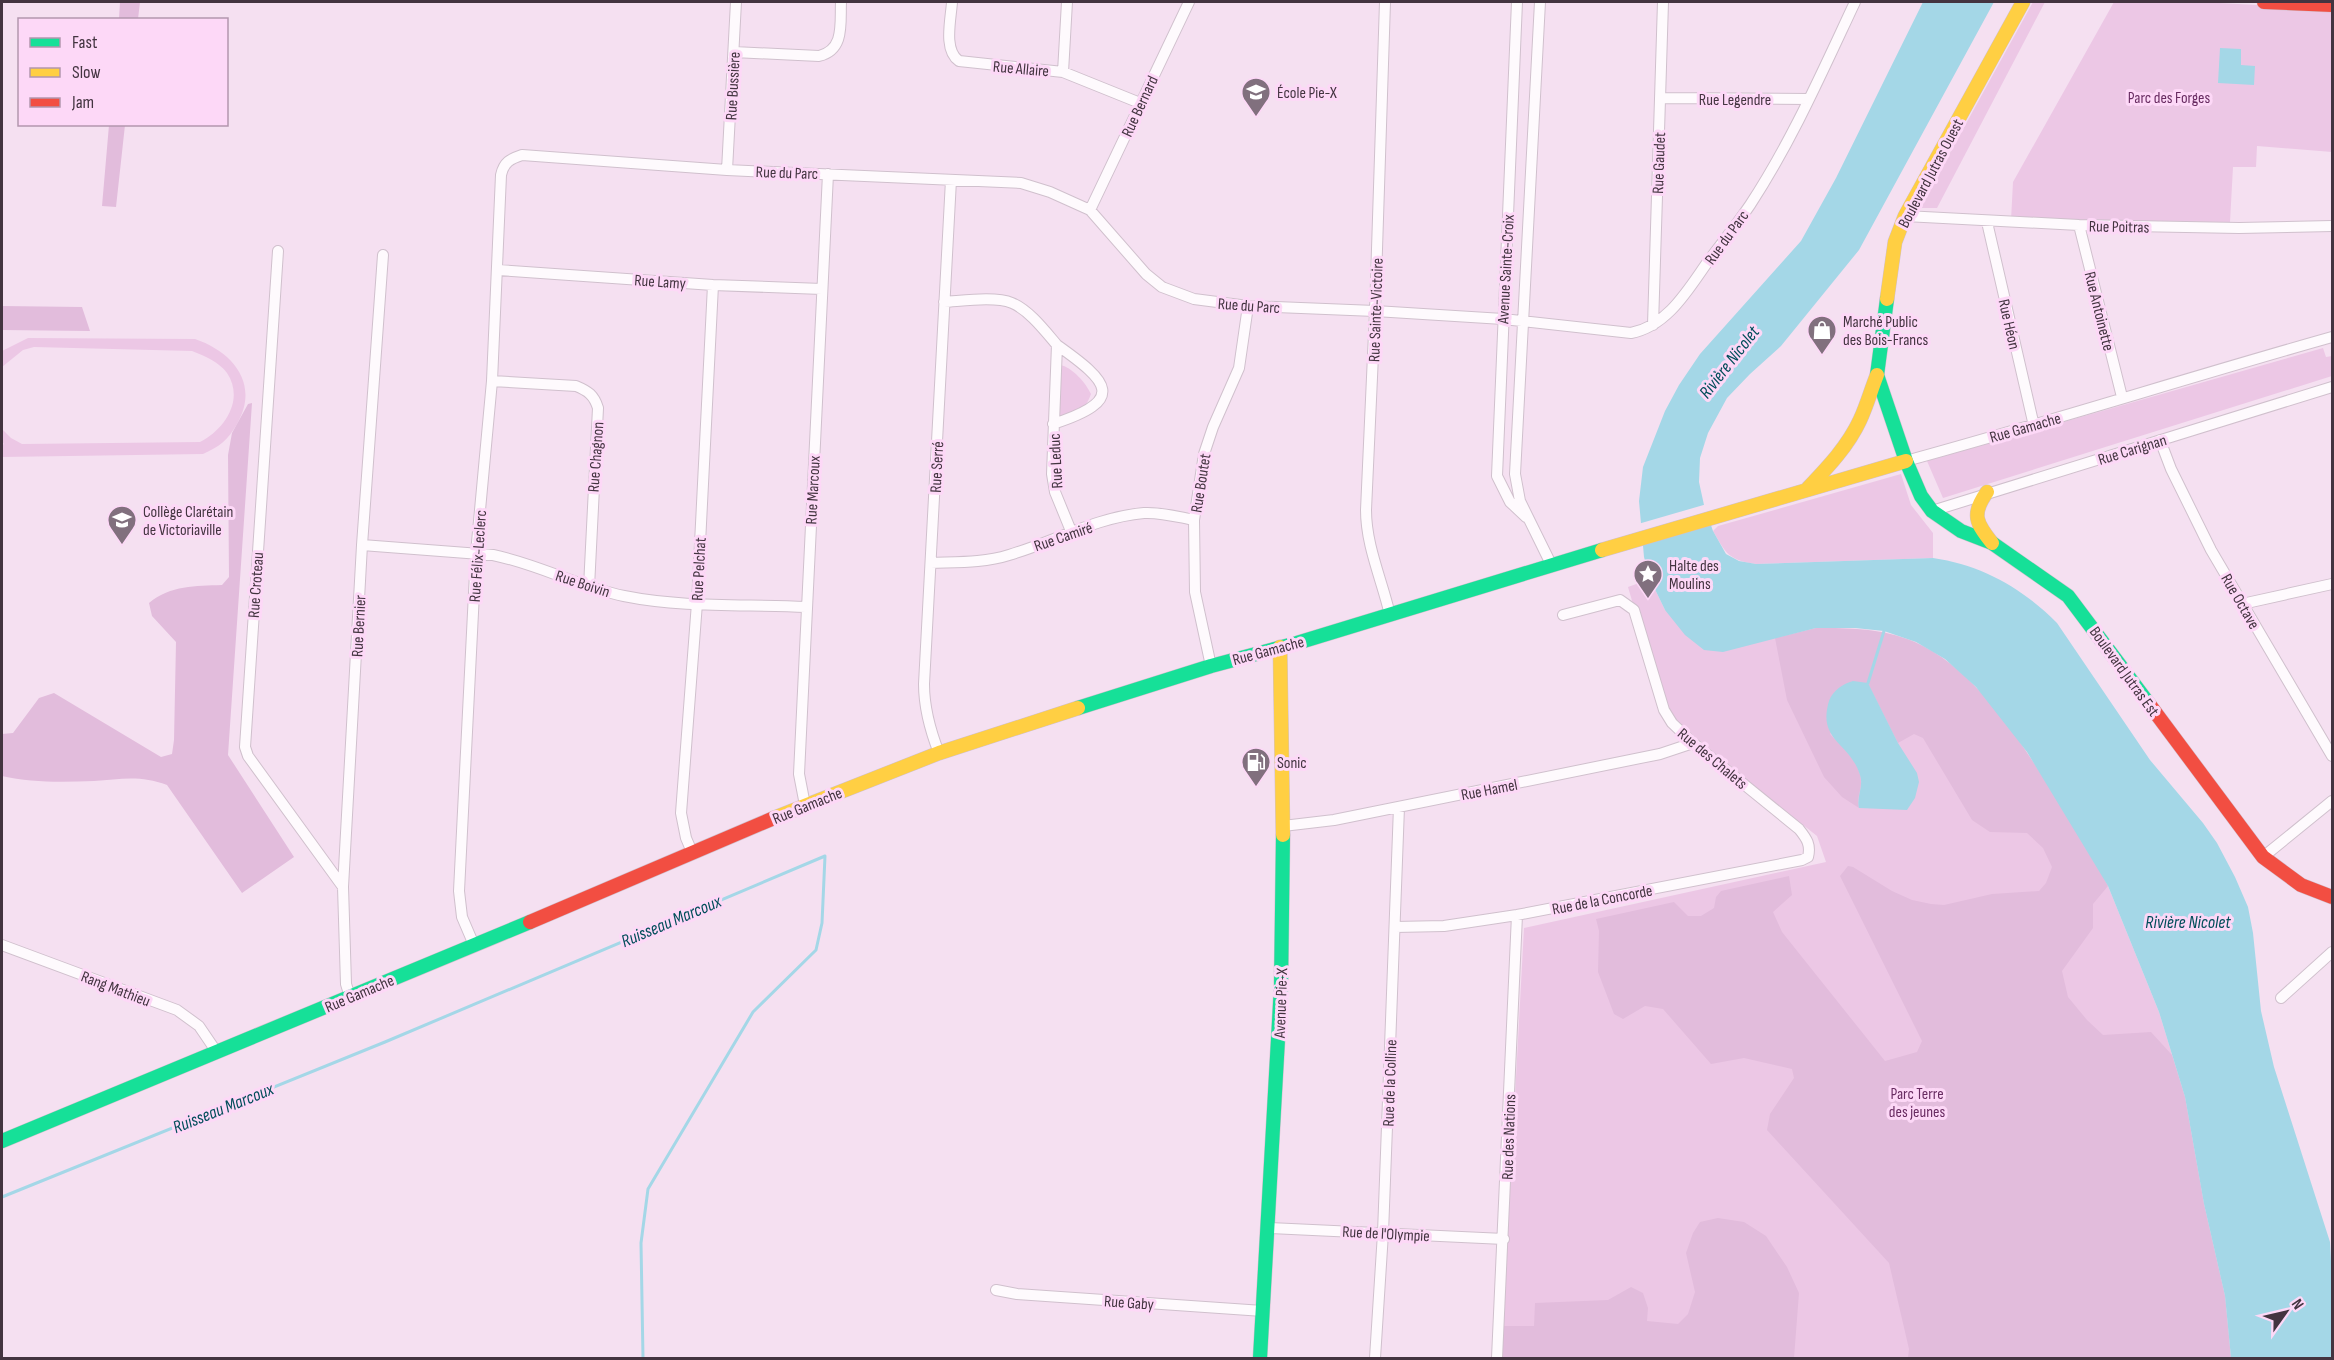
<svg xmlns="http://www.w3.org/2000/svg" width="2334" height="1360" viewBox="0 0 2334 1360" font-family="'Sofia Sans Condensed',sans-serif">
  <style>
    .green { fill: #ecc7e5 }
    .forest { fill: #e2bcdc }
    .water { fill: #a4d7e7 }
    .pier { fill: #f5e0f1 }
    .lines { fill: none; stroke-linecap: round; stroke-linejoin: round }
    .stream { stroke: #a4d7e7; stroke-width: 3 }
    .street-casing { stroke: #d0c0cd; stroke-width: 12 }
    .fast-casing { stroke: #d0c0cd; stroke-width: 15 }
    .slow-casing { stroke: #d0c0cd; stroke-width: 15 }
    .jam-casing { stroke: #d0c0cd; stroke-width: 15 }
    .street { stroke: #fefafd; stroke-width: 10 }
    .fast { stroke: #16e098; stroke-width: 14 }
    .slow { stroke: #ffcf43; stroke-width: 14 }
    .jam { stroke: #f24e42; stroke-width: 14 }
    .labels { text-anchor: middle; stroke-width: 6; stroke-linejoin: round; paint-order: stroke }
    .street-label { font-size: 16px; fill: #433440; stroke: #fdd8f7 }
    .poi-label { font-size: 16px; fill: #433440; stroke: #fdd8f7; text-anchor: start }
    .park-label { font-size: 16px; fill: #682b61; stroke: #fdd8f7 }
    .water-label { font-size: 18px; font-style: italic; fill: #004d59; stroke: #fdd8f7 }
  </style>
  <rect width="100%" height="100%" fill="#f5e0f1"/>
  <!-- green -->
  <path class="green" d="M2033 2H2045L1937 208H1922L1925 198Z
    M2114 2H2201L2332 9V152L2257 146 2256 167H2233L2230 222 2011 220 2013 182Z
    M28 338 195 339C233 352 260 384 237 424 228 440 219 447 203 454L2 457V445L4 444 2 442V429L11 438 22 444 200 442C224 430 245 400 227 373 219 362 205 356 192 351L34 347 23 350 2 367V351Z
    M2323 348 2326 357 2332 356V376L1943 498 1927 461Z
    M1060 365C1072 367 1086 383 1091 394 1084 414 1074 414 1054 419Z
    M1901 474 1911 505 1933 533V558L1756 564C1729 560 1726 554 1713 531L1718 526Z
    M1650 579 1665 610 1775 638 1816 628 2094 860 2108 886 2159 1012 2185 1097 2204 1204 2225 1296 2231 1358H1501L1524 928 1826 862 1817 836 1696 740 1668 724 1628 587Z"/>
  <!-- forest -->
  <path class="forest" d="M120 2H140L138 19H119Z
    M109 125H125L116 207 102 206Z
    M2 306 82 307 90 331 2 330Z
    M252 403 228 755 294 857 242 893 167 785C141 775 121 779 94 781 64 782 31 783 2 776V734L13 733 39 698 54 693 161 757 172 754 174 740 176 642 152 616 149 603C171 585 195 586 222 585L229 577 228 455 232 433 248 404Z
    M1816 628C1851 628 1882 628 1915 642 1978 670 2024 746 2059 803 2076 830 2093 857 2108 886L2093 904V928L2062 971 2068 997 2087 1020 2103 1035 2151 1032 2172 1055 2185 1097 2204 1204 2225 1296 2231 1358H1908L1909 1349 1889 1263 1767 1130 1770 1114 1794 1078 1792 1069 1744 1058 1711 1064 1663 1009 1645 1006 1623 1019 1614 1014 1598 972 1599 931 1596 919 1674 902 1688 916H1701L1714 908 1716 897 1721 891 1789 876 1792 895 1773 912 1782 932 1885 1061 1917 1052 1922 1041 1840 876 1848 866 1853 867 1892 891 1912 900 1931 904 1944 905 1992 894 2039 891 2046 883 2052 867 2043 848 2027 833 1990 832 1972 820 1923 738 1914 734 1898 743 1868 684 1830 734C1843 748 1861 762 1861 783 1861 792 1856 799 1859 808L1842 797 1824 777 1787 700 1775 638Z
    M1718 1218 1744 1222 1766 1236 1787 1267 1799 1293 1794 1358H1501L1502 1326H1534L1535 1303 1608 1300 1631 1287 1643 1293 1648 1308 1647 1321 1678 1324 1688 1314 1695 1292 1686 1253 1693 1233 1700 1222Z"/>
  <!-- water -->
  <path class="water" d="M1923 2H1994L1859 250 1781 346 1750 374 1727 398 1708 433 1700 458 1699 482 1704 505 1713 531 1726 554 1739 561 1756 564 1933 558C1982 565 2022 588 2057 623L2150 760 2203 823 2217 843 2235 877 2248 907 2253 933 2261 1011 2274 1067 2330 1242 2332 1280V1358H2231L2225 1296 2204 1204 2185 1097 2159 1012 2108 886 2027 752 1976 687 1945 659 1916 642 1884 631 1855 628H1816L1723 652 1704 650 1685 635 1665 610 1650 579 1644 557 1639 501 1643 467 1665 411 1679 385 1700 354 1801 241 1836 178Z
    M2220 48 2241 49V65L2255 66 2254 85 2218 83Z
    M1853 681 1868 683 1898 743 1917 773 1919 782 1915 798 1907 810 1859 808C1856 797 1864 787 1860 775 1850 742 1817 741 1829 701 1833 690 1843 684 1853 681Z"/>
  <!-- pier -->
  <path class="pier" d="M1707 504 1713 522 1640 543 1638 524Z"/>
  <g class="lines">
    <!-- stream -->
    <path class="stream" d="M1868 683 1884 631
      M2 1197 385 1042 825 856 822 923 816 950 753 1012 648 1189 641 1243 643 1358"/>
    <!-- street casing -->
    <g class="street-casing">
      <path id="street" d="M952 2C951 19 943 50 959 61L1063 72 1140 103
        M1385 2 1375 311 1366 510C1366 546 1382 580 1390 615
        M1517 2 1497 476 1510 502 1526 517
        M1540 2 1515 474 1520 501 1551 564
        M734 52 819 56C845 50 840 23 841 2
        M1063 72 1067 2
        M1660 98 1809 99
        M727 170 736 2
        M1090 210 1189 2
        M1905 216 2079 225 2239 228 2332 226
        M1987 222 2034 426
        M2079 225 2122 397
        M278 251 245 747 248 756 343 887
        M498 270 713 285 822 289
        M944 302C962 301 995 296 1012 303 1029 310 1045 331 1057 345L1052 474 1055 492 1071 531
        M1653 325 1663 2
        M492 381 576 386C588 391 594 395 598 408L589 587
        M1053 424C1127 400 1109 382 1057 345
        M2160 440 2171 469 2211 550 2332 756
        M1906 461C2049 422 2190 377 2332 337
        M1932 511 2332 387
        M362 545 493 555C538 564 579 587 624 596 683 608 746 604 806 607
        M931 563C957 562 984 563 1009 555 1053 542 1097 517 1144 513 1161 512 1178 517 1194 520
        M2242 604 2332 584
        M1211 666 1195 592 1194 520 1204 454 1213 427 1239 368 1248 306
        M939 753C930 730 924 709 924 684L951 180
        M805 805 799 774 828 174
        M1283 826 1334 820 1660 754 1693 743
        M692 852 686 838 681 813 697 603 713 285
        M2263 857 2332 801
        M1395 927 1444 926 1517 915 1802 860 1808 857C1811 845 1807 839 1799 829L1693 743 1672 723 1664 710 1634 610 1620 600 1563 615
        M2 945 177 1010 199 1026 216 1051
        M474 945 462 917 459 891 476 553 492 381 501 175C504 162 510 159 522 155L727 170 1021 183 1050 192 1090 210 1146 274 1162 287 1194 299 1248 306 1375 311 1503 319 1631 333C1668 326 1689 288 1709 260 1723 242 1737 224 1750 205 1792 141 1823 70 1855 2
        M350 997 346 984 343 887 362 545 383 255
        M2281 998 2332 952
        M1268 1228 1504 1239
        M996 1290 1017 1294 1263 1311
        M1375 1358 1383 1233 1399 807
        M1497 1358 1517 915"/>
    </g>
    <!-- fast casing -->
    <g class="fast-casing">
      <path id="fast" d="M1887 299 1877 375 1906 461 1921 496 1932 511 1961 531 1992 543 2068 596 2149 704
        M1078 708 1211 666 1297 643 1602 550
        M2 1141 530 922
        M1260 1358 1281 986 1283 835"/>
    </g>
    <!-- slow casing -->
    <g class="slow-casing">
      <path id="slow" d="M1887 299 1895 242 1905 216 2023 2
        M1808 488C1828 467 1848 446 1860 420 1867 405 1871 390 1877 375
        M1987 492C1971 514 1976 523 1992 543
        M1602 550 1906 461
        M1280 647 1283 835
        M774 818 939 753 1078 708"/>
    </g>
    <!-- jam casing -->
    <g class="jam-casing">
      <path id="jam" d="M2264 2 2332 5
        M2149 704 2263 857 2301 885 2332 897
        M530 922 774 818"/>
    </g>
    <!-- street -->
    <use href="#street" class="street"/>
    <!-- fast -->
    <use href="#fast" class="fast"/>
    <!-- slow -->
    <use href="#slow" class="slow"/>
    <!-- jam -->
    <use href="#jam" class="jam"/>
  </g>
  <!-- icons -->
  <defs>
    <g id="school-pin" transform="scale(1.5)"><path d="M0 17L-7.5 6A9.5 9.5 0 1 1 7.5 6Z" fill="#81707e" stroke="#fdd8f7"/><path d="M0-5L7-2L0 1L-7-2ZM-4 1L0 2.5L4 1V4Q0 6-4 4Z" fill="#fff"/></g>
    <g id="shop-pin" transform="scale(1.5)"><path d="M0 17L-7.5 6A9.5 9.5 0 1 1 7.5 6Z" fill="#81707e" stroke="#fdd8f7"/><path d="M-5-2.5h2.3a2.7 3.5 0 0 1 5.4 0H5L5.5 6h-11ZM-1.5-2.5h3a1.5 2.3 0 0 0-3 0Z" fill="#fff"/></g>
    <g id="sight-pin" transform="scale(1.5)"><path d="M0 17L-7.5 6A9.5 9.5 0 1 1 7.5 6Z" fill="#81707e" stroke="#fdd8f7"/><path d="M0-6L1.8-2.2L6-1.7L2.9 1.2L3.7 5.4L0 3.3L-3.7 5.4L-2.9 1.2L-6-1.7L-1.8-2.2Z" fill="#fff"/></g>
    <g id="fuel-pin" transform="scale(1.5)"><path d="M0 17L-7.5 6A9.5 9.5 0 1 1 7.5 6Z" fill="#81707e" stroke="#fdd8f7"/><path d="M-5.5-6h7V0h2V4h1.3V-2.5L3-4.5l.8-.8L6-3V5H2.5V1h-1V6h-7ZM-4.2-4.7v3.2H.2V-4.7Z" fill="#fff"/></g>
  </defs>
  <g fill-rule="evenodd">
    <use href="#school-pin" x="1256" y="92"/>
    <use href="#shop-pin" x="1822" y="330"/>
    <use href="#school-pin" x="122" y="520"/>
    <use href="#sight-pin" x="1648" y="574"/>
    <use href="#fuel-pin" x="1256" y="762"/>
  </g>
  <g class="labels">
    <!-- street labels -->
    <g class="street-label">
      <text transform="translate(1021 68) rotate(5)" y="6">Rue Allaire</text>
      <text transform="translate(732 86) rotate(-87)" y="6">Rue Bussière</text>
      <text x="1735" y="105">Rue Legendre</text>
      <text transform="translate(1139 106) rotate(-65)" y="6">Rue Bernard</text>
      <text transform="translate(1658 163) rotate(-88)" y="6">Rue Gaudet</text>
      <text transform="translate(787 172) rotate(2)" y="6">Rue du Parc</text>
      <text transform="translate(1930 173) rotate(-62)" y="6">Boulevard Jutras Ouest</text>
      <text transform="translate(2119 226) rotate(1)" y="6">Rue Poitras</text>
      <text transform="translate(1726 237) rotate(-54)" y="6">Rue du Parc</text>
      <text transform="translate(1505 269) rotate(-87)" y="6">Avenue Sainte-Croix</text>
      <text transform="translate(660 281) rotate(4)" y="6">Rue Lamy</text>
      <text transform="translate(1249 305) rotate(4)" y="6">Rue du Parc</text>
      <text transform="translate(1375 310) rotate(-88)" y="6">Rue Sainte-Victoire</text>
      <text transform="translate(2100 311) rotate(76)" y="6">Rue Antoinette</text>
      <text transform="translate(2010 324) rotate(77)" y="6">Rue Héon</text>
      <text transform="translate(2025 427) rotate(-16)" y="6">Rue Gamache</text>
      <text transform="translate(2132 449) rotate(-17)" y="6">Rue Carignan</text>
      <text transform="translate(595 457) rotate(-86)" y="6">Rue Chagnon</text>
      <text transform="translate(1055 461) rotate(-93)" y="6">Rue Leduc</text>
      <text transform="translate(936 467) rotate(-87)" y="6">Rue Serré</text>
      <text transform="translate(1200 483) rotate(-81)" y="6">Rue Boutet</text>
      <text transform="translate(812 490) rotate(-87)" y="6">Rue Marcoux</text>
      <text transform="translate(1063 536) rotate(-19)" y="6">Rue Camiré</text>
      <text transform="translate(477 556) rotate(-86)" y="6">Rue Félix-Leclerc</text>
      <text transform="translate(698 569) rotate(-87)" y="6">Rue Pelchat</text>
      <text transform="translate(583 583) rotate(18)" y="6">Rue Boivin</text>
      <text transform="translate(255 585) rotate(-86)" y="6">Rue Croteau</text>
      <text transform="translate(2241 601) rotate(60)" y="6">Rue Octave</text>
      <text transform="translate(358 626) rotate(-87)" y="6">Rue Bernier</text>
      <text transform="translate(1268 650) rotate(-15)" y="6">Rue Gamache</text>
      <text transform="translate(2125 671) rotate(54)" y="6">Boulevard Jutras Est</text>
      <text transform="translate(1713 758) rotate(40)" y="6">Rue des Chalets</text>
      <text transform="translate(1489 789) rotate(-11)" y="6">Rue Hamel</text>
      <text transform="translate(807 805) rotate(-22)" y="6">Rue Gamache</text>
      <text transform="translate(1602 899) rotate(-11)" y="6">Rue de la Concorde</text>
      <text transform="translate(116 988) rotate(21)" y="6">Rang Mathieu</text>
      <text transform="translate(359 993) rotate(-23)" y="6">Rue Gamache</text>
      <text transform="translate(1280 1003) rotate(-88)" y="6">Avenue Pie-X</text>
      <text transform="translate(1389 1083) rotate(-88)" y="6">Rue de la Colline</text>
      <text transform="translate(1508 1137) rotate(-88)" y="6">Rue des Nations</text>
      <text transform="translate(1386 1233) rotate(3)" y="6">Rue de l'Olympie</text>
      <text transform="translate(1129 1302) rotate(4)" y="6">Rue Gaby</text>
    </g>
    <!-- poi labels -->
    <g class="poi-label">
      <text x="1277" y="98">École Pie-X</text>
      <text x="1843" y="327">Marché Public<tspan x="1843" dy="18">des Bois-Francs</tspan></text>
      <text x="143" y="517">Collège Clarétain<tspan x="143" dy="18">de Victoriaville</tspan></text>
      <text x="1669" y="571">Halte des<tspan x="1669" dy="18">Moulins</tspan></text>
      <text x="1277" y="768">Sonic</text>
    </g>
    <!-- park labels -->
    <g class="park-label">
      <text x="2169" y="103">Parc des Forges</text>
      <text x="1917" y="1099">Parc Terre<tspan x="1917" dy="18">des jeunes</tspan></text>
    </g>
    <!-- water labels -->
    <g class="water-label">
      <text transform="translate(1729 362) rotate(-52)" y="6">Rivière Nicolet</text>
      <text transform="translate(671 921) rotate(-23)" y="6">Ruisseau Marcoux</text>
      <text x="2188" y="928">Rivière Nicolet</text>
      <text transform="translate(223 1108) rotate(-22)" y="6">Ruisseau Marcoux</text>
    </g>
  </g>
  <!-- border -->
  <rect width="2334" height="1360" fill="none" stroke="#433440" stroke-width="6"/>
  <!-- legend -->
  <rect x="18" y="18" width="210" height="108" fill="#fdd8f7" stroke="#b396ae" stroke-width="1.5"/>
  <rect x="30" y="38" width="30" height="9" fill="#16e098" stroke="#b396ae" stroke-width="1.5"/>
  <text x="72" y="48" font-size="18" fill="#433440">Fast</text>
  <rect x="30" y="68" width="30" height="9" fill="#ffcf43" stroke="#b396ae" stroke-width="1.5"/>
  <text x="72" y="78" font-size="18" fill="#433440">Slow</text>
  <rect x="30" y="98" width="30" height="9" fill="#f24e42" stroke="#b396ae" stroke-width="1.5"/>
  <text x="72" y="108" font-size="18" fill="#433440">Jam</text>
  <!-- north arrow -->
  <g transform="translate(2286 1312) rotate(56)" stroke="#fdd8f7" stroke-width="4.5" paint-order="stroke">
  <path d="M0-4.5L10 22L0 15L-10 22Z" fill="#433440"/>
  <text y="-9" font-size="16" font-weight="bold" text-anchor="middle" fill="#433440">N</text>
  </g>
</svg>
